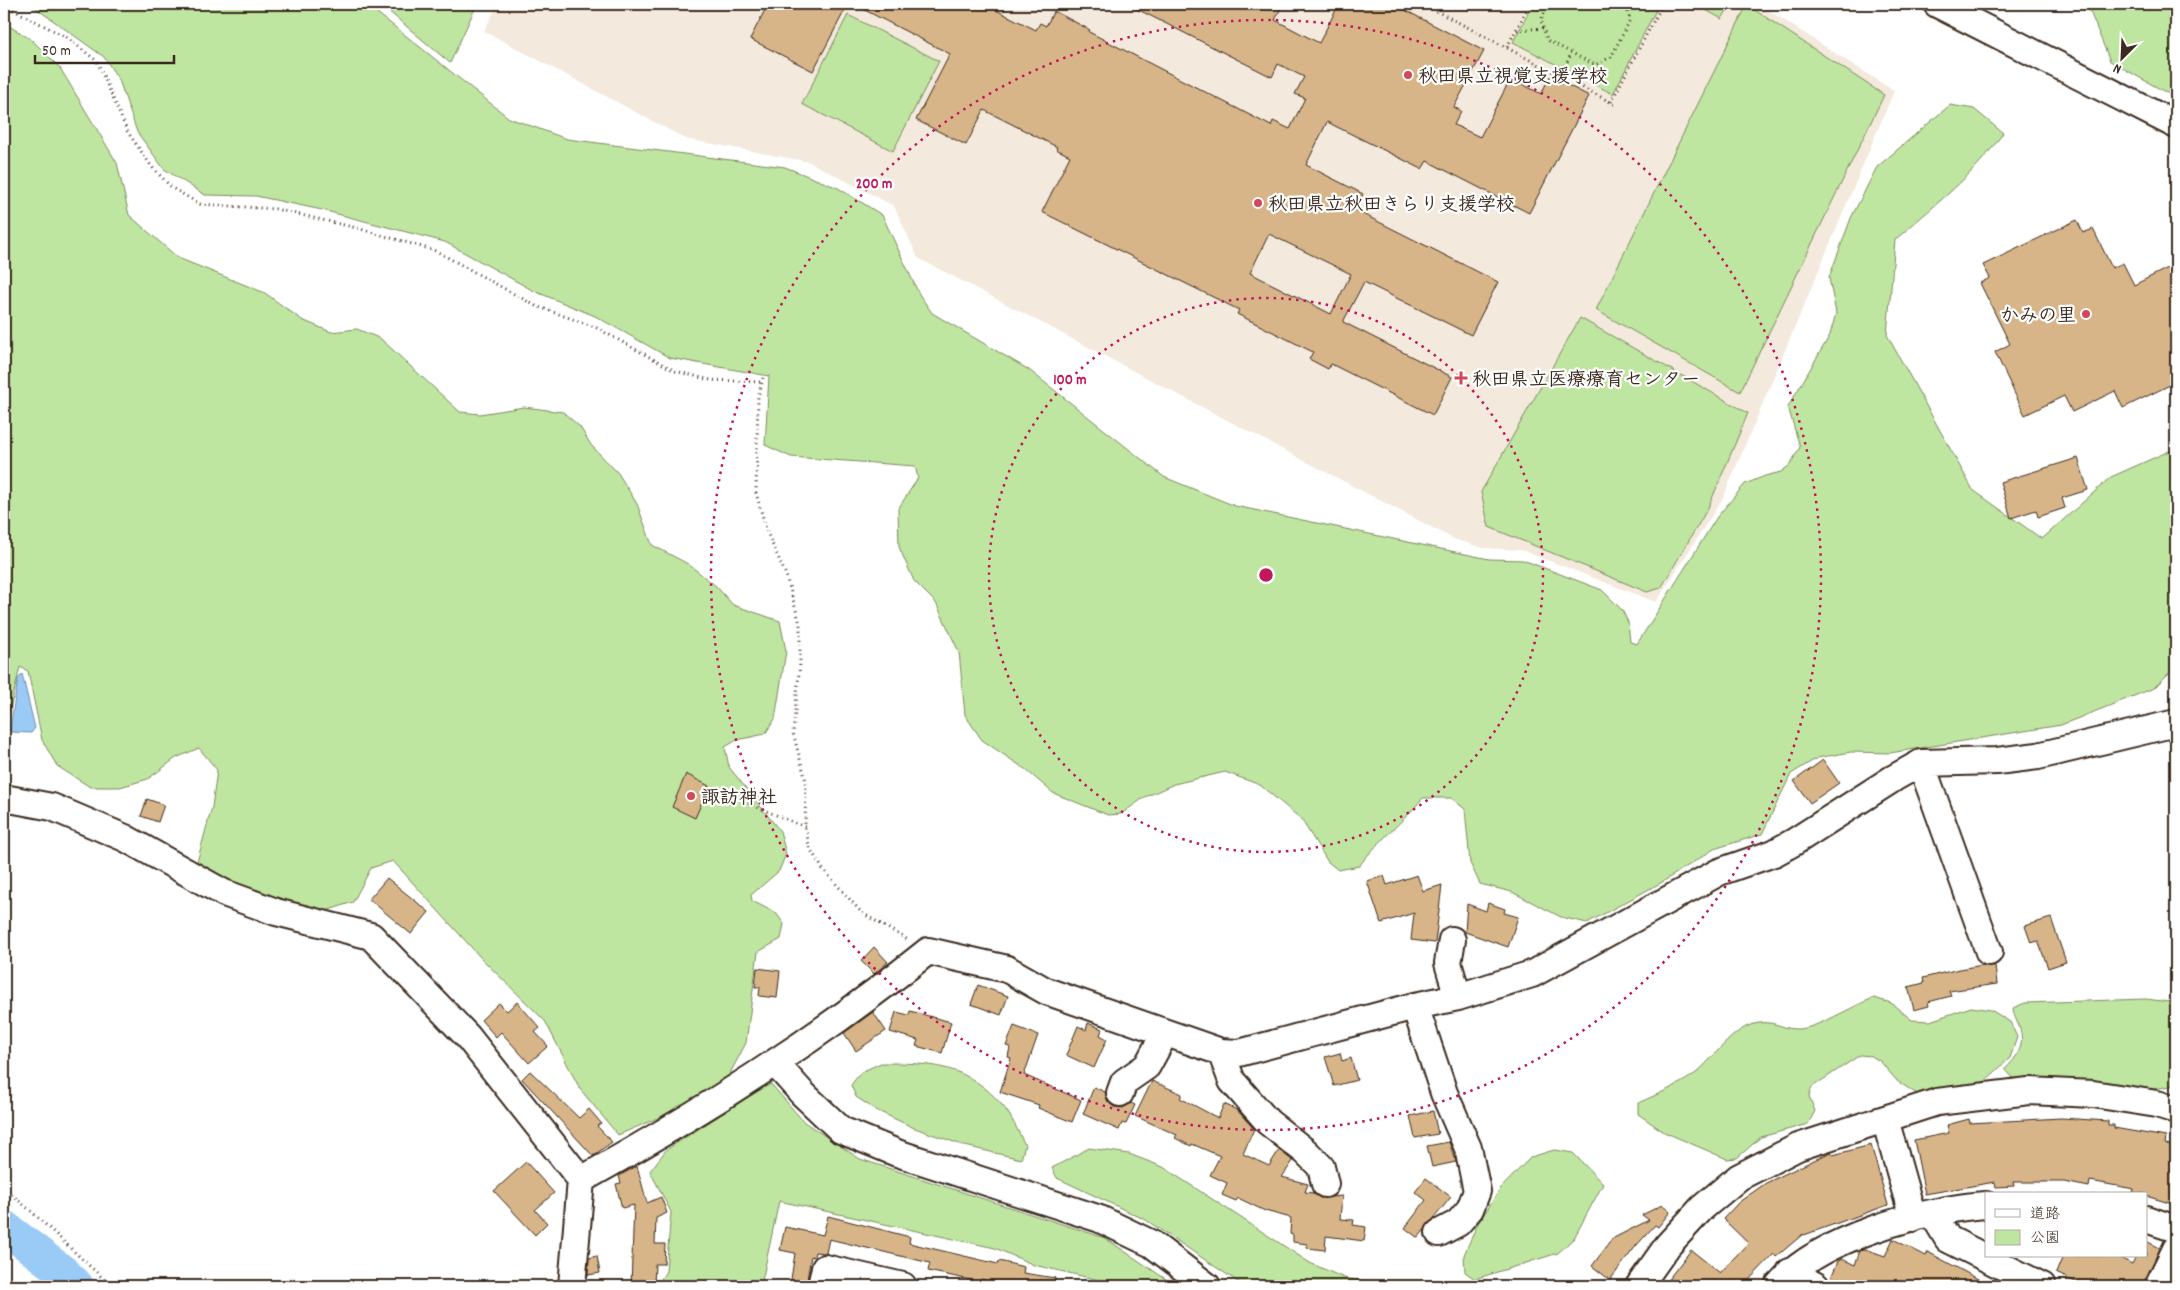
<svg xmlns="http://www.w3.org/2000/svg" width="2180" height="1290" viewBox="0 0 2180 1290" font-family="Dekko,'Klee One',sans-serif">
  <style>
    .built { fill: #f3e9dc }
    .green { fill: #bfe6a1; stroke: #7d8860 }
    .water { fill: #9acaf6; stroke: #748aa0 }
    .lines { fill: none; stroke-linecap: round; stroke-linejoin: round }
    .river { stroke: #9acaf6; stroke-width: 34 }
    .building { fill: #d7b589; stroke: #3b2a1e; fill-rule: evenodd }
    .minor-casing { stroke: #3b2a1e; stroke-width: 30 }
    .path { stroke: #3b2a1e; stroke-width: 3; stroke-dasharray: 1 4; stroke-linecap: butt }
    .minor { stroke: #fff; stroke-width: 26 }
    .ring { fill: none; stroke: #c2185b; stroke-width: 2.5; stroke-dasharray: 2.5 5 }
    .poi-dot { fill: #d1495b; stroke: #fff; stroke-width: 2 }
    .labels { text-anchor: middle; stroke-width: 4.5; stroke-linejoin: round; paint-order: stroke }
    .poi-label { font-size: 19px; font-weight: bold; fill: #3b2a1e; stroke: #fff; text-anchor: start }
    .centre { fill: #c2185b; stroke: #fff; stroke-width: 2.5 }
    .ring-label { font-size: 15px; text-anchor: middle; font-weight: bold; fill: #c2185b; stroke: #fff; stroke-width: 4.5; stroke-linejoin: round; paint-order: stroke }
  </style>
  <rect width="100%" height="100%" fill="#fff"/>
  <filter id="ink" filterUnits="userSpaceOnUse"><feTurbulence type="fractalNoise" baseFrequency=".02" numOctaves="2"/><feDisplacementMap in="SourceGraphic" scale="10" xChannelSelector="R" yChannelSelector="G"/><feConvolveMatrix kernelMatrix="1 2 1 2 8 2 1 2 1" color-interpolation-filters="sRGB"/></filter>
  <g filter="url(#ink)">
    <!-- built -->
    <path class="built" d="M498 4H1695L1722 19 1731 4H1759L1894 91 1723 498 1656 602 1521 550 1483 548 1454 539 918 258 894 206 810 162 686 139 484 31Z"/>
    <!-- green -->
    <path class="green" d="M30 4H366L509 118 567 139 785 167 838 188 882 215 919 294 932 313 1029 370 1164 477 1235 506 1489 559 1523 560 1602 590 1622 610 1628 622 1630 642 1637 644 1717 517 1745 484 1765 476 1781 472 1790 465 1800 447 1788 407 1830 335 1836 313 1829 278 1851 218 1877 167 1950 105 1974 109 2003 133C1975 175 1932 207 1895 240L1887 335 1973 490 2042 539 2111 477 2176 448V666L2154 688 2061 725 1890 753 1851 752 1817 758 1791 774 1762 834 1714 849 1664 881 1587 923 1561 917 1512 892 1480 884 1470 863 1465 809 1451 798H1423C1403 822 1378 841 1359 866L1338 870 1328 862 1301 819 1260 785 1225 772 1174 784 1145 797 1121 814 1108 815 1053 793 1025 769 982 740 965 715 959 652 936 603 914 581 899 547 898 509 918 478 915 466 791 457 765 445 769 376 670 358 595 316 534 291 445 242 322 210 256 196 205 195 164 169 137 132 119 80 104 57Z
      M380 4H477L450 63Z
      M1533 4H1659L1613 94 1513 42Z
      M1695 4H1731L1722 19Z
      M2087 4H2176V98L2110 61Z
      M1747 5 1884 95 1740 392 1596 310Z
      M848 15 939 61 893 151 802 104Z
      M4 23 32 40 60 68 117 163 129 215 178 258 265 293 302 320 331 332 357 329 381 339 460 412 480 414 524 407 563 412 580 427 591 445 618 473 637 504 652 545 688 564 716 586 733 605 780 621 786 651 775 719 765 734 737 740 725 747 729 767 780 831 786 854 779 871 751 895 752 901 776 913 784 924 781 939 758 952 746 1043 727 1079 660 1117 618 1135 580 1089 545 1021 481 958 393 861 371 868 353 902 326 911 270 903 226 880 197 862 212 807 217 770 199 748 176 758 148 779 120 787H90L57 766 42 740 28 671 20 667 4 734Z
      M1580 318 1748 413 1708 508 1661 588 1647 592 1489 527 1481 492Z
      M1874 998 1891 1003 1912 1020 1930 1021 1971 1007 1991 1010 2010 1022 2017 1037 2010 1058 1984 1082 1917 1094 1897 1081 1880 1061 1871 1056 1860 1055 1812 1087 1809 1096 1815 1111 1808 1124 1761 1137 1737 1158 1727 1159 1664 1132 1638 1114V1103C1658 1094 1678 1086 1696 1073 1713 1059 1732 1029 1754 1024 1773 1019 1782 1029 1796 1029 1816 1030 1853 1005 1874 998Z
      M2146 999 2176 1003V1085L2154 1089 2013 1078 2005 1069C2014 1061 2024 1048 2021 1034 2020 1025 2014 1019 2013 1008L2025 1003Z
      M881 1063C931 1063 967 1064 1002 1105 1012 1116 1018 1132 1025 1145L1021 1159 965 1146 912 1127 876 1110 856 1097 851 1085 861 1072Z
      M771 1084 804 1122 860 1159 1105 1238 1176 1286H1115L1099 1280 1034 1265 995 1248 779 1201 761 1286H657L666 1271 671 1212 650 1171 666 1150 754 1093Z
      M1089 1148 1129 1154 1163 1167 1310 1263 1344 1278 1398 1286H1244L1146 1220 1057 1178 1052 1168Z
      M1554 1150 1573 1153 1603 1184 1574 1238 1558 1253 1475 1279 1465 1272 1464 1255 1477 1225 1501 1188 1531 1157Z"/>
    <!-- water -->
    <path class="water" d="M22 674 35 728 31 733 11 732 10 728 18 679Z"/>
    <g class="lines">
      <!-- river -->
      <path class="river" d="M4 1227 63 1272 77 1286"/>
    </g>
    <!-- building -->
    <path class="building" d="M768 4H848L813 71 750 39Z
      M853 4H984L1036 30 1040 23 1046 26 1054 11 1090 30 1089 32 1271 126 1273 121 1290 129 1305 98 1295 94 1304 77 1278 64 1272 77 1127 4H1283L1275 20 1319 43 1339 4H1393L1484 51 1454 107 1461 111 1454 125 1480 137 1511 78 1541 94 1550 76 1589 96 1529 213 1427 161 1422 169 1327 122 1306 165 1363 194 1355 210 1498 282 1471 335 1364 282 1343 322 1452 377 1433 415 1331 364 1328 369 1309 359 1313 352 1237 314 1239 310 1042 212 1070 156 1056 149 1057 147 984 110 966 145 916 120 950 54ZM1269 234 1351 274 1331 314 1250 273Z
      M2077 220 2083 233 2093 229 2112 268 2123 263 2134 285 2176 264V382L2123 408 2115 391 2072 412 2064 396 2025 415 1995 352 2010 344 1980 283 1990 278 1983 265Z
      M2078 458 2088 490 2062 498 2065 508 2038 517 2036 510 2011 518 2000 482Z
      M1823 760 1839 783 1810 803 1794 781Z
      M686 774 709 786 695 818 672 807Z
      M147 799 164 805 158 822 141 816Z
      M1417 875 1423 891 1442 885 1435 943 1411 940 1414 913 1381 923 1367 881 1384 876 1387 885Z
      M387 878 429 912 411 934 369 899Z
      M1488 903 1505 909 1504 913 1518 917 1508 947 1465 932 1467 904 1486 911Z
      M2051 918 2066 962 2048 968 2038 941 2031 943 2025 926Z
      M874 947 888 962 874 974 861 961Z
      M1983 965 1995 966 1997 984 1949 991 1951 996 1928 1002 1929 1006 1914 1010 1908 987 1924 983 1923 978 1959 969Z
      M757 968 780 971 777 998 759 996 760 987H755Z
      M978 985 1008 996 1001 1015 971 1004Z
      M517 1002 540 1028 535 1032 548 1046 529 1063 501 1032 496 1037 481 1020 499 1003 507 1011Z
      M910 1011 951 1022 942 1053 916 1046 918 1040 890 1032 896 1012 909 1015Z
      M873 1012 886 1031 856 1051 844 1033Z
      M1088 1023 1102 1029 1100 1035 1107 1039 1094 1068 1066 1055 1078 1026 1086 1030Z
      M1014 1026 1038 1035 1024 1075 1081 1100 1072 1122 1038 1108 1039 1105 1000 1092 1011 1058 1008 1057 1010 1047 1006 1046Z
      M1340 1053 1342 1061 1351 1058 1357 1080 1334 1086 1325 1057Z
      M530 1071 579 1118 589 1109 601 1123 597 1126 612 1142 593 1156 522 1079Z
      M1152 1081 1182 1094 1180 1098 1218 1118 1224 1104 1237 1110 1254 1129 1243 1154 1269 1166 1279 1150 1293 1161 1282 1177 1308 1184 1305 1192 1313 1193 1320 1198 1342 1196 1340 1219 1354 1220 1353 1225 1366 1227 1364 1241 1326 1236 1325 1250 1307 1248V1244L1293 1242V1235L1290 1234 1291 1218 1265 1211 1238 1198 1236 1201 1222 1195 1227 1183 1210 1175 1220 1156 1192 1144 1191 1146 1175 1138 1177 1135 1135 1116Z
      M1094 1087 1105 1092 1108 1102 1114 1107 1123 1108 1131 1103 1135 1105 1126 1124 1122 1123 1119 1130 1083 1114Z
      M1433 1111 1438 1134 1415 1138 1410 1116Z
      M2061 1118 2108 1121V1125H2114V1128L2166 1137 2165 1144 2176 1146V1205L2146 1196V1194L2133 1192 2134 1189 2090 1181 2089 1187 2064 1182H2013L2014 1186 1996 1187 1995 1182 1925 1194 1914 1140 1949 1133 1947 1125 1969 1119 1970 1123Z
      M1449 1142 1456 1162 1432 1167 1427 1146Z
      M1871 1145 1888 1205 1804 1235 1803 1234 1776 1257 1774 1254 1743 1286H1663L1691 1250 1720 1273 1748 1243 1723 1219 1739 1202 1766 1183 1831 1152 1833 1155Z
      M526 1162 554 1193 535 1210 547 1223 535 1235 494 1191Z
      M637 1166 647 1203 661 1197 667 1213 656 1218 655 1244H665L664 1264H655L654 1286H631L634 1205 622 1208 616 1184 621 1183 619 1176Z
      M1426 1178 1451 1197 1418 1238 1405 1228 1426 1200 1415 1192Z
      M1662 1205 1670 1212 1658 1227 1655 1225 1636 1246 1610 1280 1592 1266 1612 1239 1649 1220 1642 1215Z
      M828 1216 910 1237 909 1243 998 1264 999 1261 1024 1267 1023 1273 1055 1278 1054 1286H1011L981 1279 980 1282 928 1271 930 1263 829 1239 826 1253 815 1252 814 1257 811 1256 806 1286H790L795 1253 780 1250 785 1227 823 1235Z
      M1893 1239 1926 1256 1928 1252 1991 1286H1843L1830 1280 1838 1261 1842 1259 1855 1265 1860 1250 1865 1249 1885 1256Z
      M2146 1241 2160 1248 2143 1286H2084L2056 1273 2063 1256H2116L2132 1264 2136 1256H2146Z
      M597 1256 600 1273 588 1275 589 1258Z"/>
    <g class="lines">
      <!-- minor casing -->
      <g class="minor-casing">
        <path id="minor" d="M1937 4 2176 125
          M1921 763 1989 952
          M4 798 52 807 125 838 224 893 276 912 371 936 468 1037 581 1180 572 1286
          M1452 940 1448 963 1458 997
          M1415 1006 1444 1093 1468 1148 1477 1191 1470 1209 1458 1223 1439 1233
          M1221 1052 1232 1081 1268 1122 1306 1152 1321 1167 1325 1184
          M776 1064 802 1093 841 1130 897 1153 1100 1219 1152 1244 1207 1286
          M1120 1093 1124 1082 1147 1066 1165 1033
          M1885 1119 1913 1218
          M581 1180C703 1112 820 1038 928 951L1007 969 1046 991 1221 1052 1239 1053 1415 1006 1458 997 1532 974 1719 872 1774 853 1794 842 1894 778 1921 763 1997 761 2038 756 2176 723
          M1933 1214 1948 1239 2042 1286
          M2146 1219 2176 1229
          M1790 1272 1816 1286
          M821 1286 825 1268 903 1286
          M1639 1286 1668 1245 1702 1208 1739 1177 1798 1147 1937 1102 2029 1091 2093 1094 2157 1104 2176 1110
          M1778 1286C1818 1238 1925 1209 1986 1205
          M2158 1286 2176 1249"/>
      </g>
      <!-- path -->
      <path class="path" d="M1423 4 1618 106
        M1549 4 1541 20 1547 40 1595 65 1611 57 1630 20 1626 4
        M4 5 66 37 97 61 127 131 152 167 172 188 200 204 275 209 357 228 436 251 536 306 595 327 675 371 710 380 761 382
        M1517 30 1544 28
        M1507 47 1530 4
        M1560 75 1572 53
        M1611 102 1661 7 1660 4
        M763 378 758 397 756 493 767 532 786 575 800 624V663L793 733 806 781 805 827 810 849 823 869 862 913 908 940
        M716 790 805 827
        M4 1188 32 1212 111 1286
        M4 1275 17 1286"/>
      <!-- minor -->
      <use href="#minor" class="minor"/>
    </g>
  </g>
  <!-- distance rings -->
  <g class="ring">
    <circle cx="1266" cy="575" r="277"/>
    <circle cx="1266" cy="575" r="555"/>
  </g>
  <!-- markers -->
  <g class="poi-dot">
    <circle cx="1408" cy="75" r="5"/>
    <circle cx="1258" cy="203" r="5"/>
    <circle cx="2086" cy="314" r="5"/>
    <path d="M1458.5 370.5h5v5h5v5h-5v5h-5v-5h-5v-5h5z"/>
    <circle cx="691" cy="796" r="5"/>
  </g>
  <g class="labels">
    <!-- poi labels -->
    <g class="poi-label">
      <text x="1418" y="82">秋田県立視覚支援学校</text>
      <text x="1268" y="210">秋田県立秋田きらり支援学校</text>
      <text x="2076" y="321" text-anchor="end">かみの里</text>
      <text x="1472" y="385">秋田県立医療療育センター</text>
      <text x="701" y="803">諏訪神社</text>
    </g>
  </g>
  <circle cx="1266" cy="575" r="8" class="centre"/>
  <g class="ring-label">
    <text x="874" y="188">200 m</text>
    <text x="1070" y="384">100 m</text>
  </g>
  <!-- margin -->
  <rect width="2180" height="1290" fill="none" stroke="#fff" stroke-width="20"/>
  <rect x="10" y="10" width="2160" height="1270" fill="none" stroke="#3b2a1e" stroke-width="2" filter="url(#ink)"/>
  <!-- legend -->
  <rect x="1985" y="1192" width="162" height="65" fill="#ffffff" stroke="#b1aaa5"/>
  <rect x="1995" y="1209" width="25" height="8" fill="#ffffff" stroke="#b1aaa5"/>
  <text x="2030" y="1218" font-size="15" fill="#3b2a1e">道路</text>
  <rect x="1995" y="1230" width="25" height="15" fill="#bfe6a1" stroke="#b1aaa5"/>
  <text x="2030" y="1242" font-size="15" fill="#3b2a1e">公園</text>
  <!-- north arrow -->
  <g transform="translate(2122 58) rotate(204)" stroke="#ffffff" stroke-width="4" paint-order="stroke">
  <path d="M0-4L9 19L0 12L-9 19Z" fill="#3b2a1e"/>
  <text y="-8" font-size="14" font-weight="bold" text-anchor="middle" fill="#3b2a1e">N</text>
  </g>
  <!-- scale -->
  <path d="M35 55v8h139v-8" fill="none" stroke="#3b2a1e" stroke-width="2.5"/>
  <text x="42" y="55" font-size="15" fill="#3b2a1e" stroke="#ffffff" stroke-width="4" paint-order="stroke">50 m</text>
</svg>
